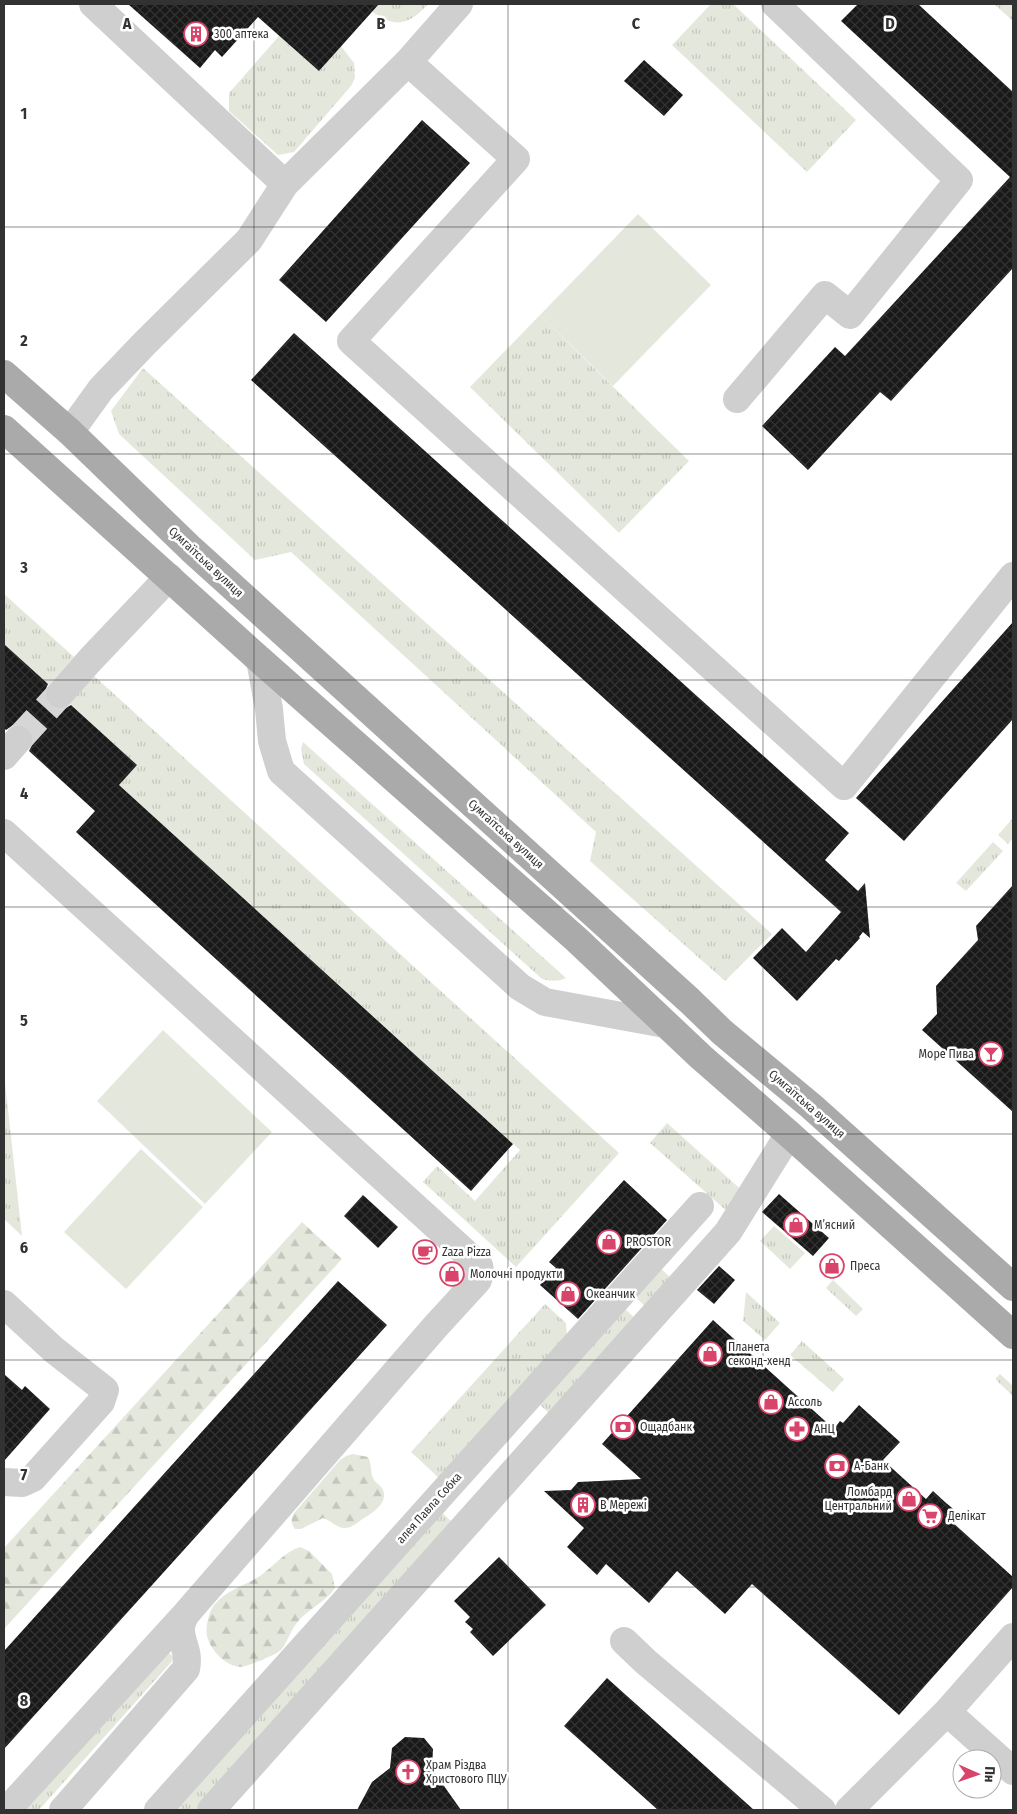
<svg xmlns="http://www.w3.org/2000/svg" width="1017" height="1814" viewBox="0 0 1017 1814" font-family="'Fira Sans Condensed',sans-serif">
  <style>
    .grass { fill: url(#grass-tufts) }
    .forest { fill: url(#forest-firs) }
    .pitch { fill: #e4e8dc }
    .building { fill: url(#building-cross-hatch) }
    .lines { fill: none; stroke-linecap: round; stroke-linejoin: round }
    .minor-tunnel { stroke: #d6d6d6; stroke-width: 28; stroke-dasharray: 28 14; stroke-linecap: butt }
    .minor { stroke: #cfcfcf; stroke-width: 28 }
    .major { stroke: #aaa; stroke-width: 28 }
    .grid { fill: none; stroke: #323232; stroke-width: 1; stroke-opacity: 0.55 }
    .labels { text-anchor: middle; stroke-width: 5; stroke-linejoin: round; paint-order: stroke }
    .poi-label { font-size: 12px; fill: #323232; stroke: #fff; text-anchor: start }
    .street-label { font-size: 12px; fill: #323232; stroke: #fff }
    .grid-label { font-size: 16px; text-anchor: middle; font-weight: bold; fill: #323232; stroke: #fff; stroke-width: 5; stroke-linejoin: round; paint-order: stroke }
  </style>
  <defs>
    <pattern id="grass-tufts" width="24" height="20" patternUnits="userSpaceOnUse" patternTransform="scale(1.25)"><rect width="24" height="20" fill="#e4e8dc"/><path d="M3 7l-1-3M5 7V3M7 7l1-3M15 17l-1-3M17 17v-4M19 17l1-3" fill="none" stroke="#c4c7bd"/></pattern>
    <pattern id="forest-firs" width="22" height="20" patternUnits="userSpaceOnUse" patternTransform="scale(1.25)"><rect width="22" height="20" fill="#e4e8dc"/><path d="M5 1l3.5 6h-7zM16 11l3.5 6h-7z" fill="#c4c7bd"/></pattern>
    <pattern id="building-cross-hatch" width="8" height="8" patternUnits="userSpaceOnUse" patternTransform="scale(1.25)"><rect width="8" height="8" fill="#191919"/><path d="M0 0l8 8M0 8l8-8" fill="none" stroke="#323232"/></pattern>
  </defs>
  <rect width="100%" height="100%" fill="#fff"/>
  <!-- grass -->
  <path class="grass" d="M363 4H428C404 31 389 26 363 4Z
    M711 4H733L856 120 807 172 672 45Z
    M994 4H1013V21Z
    M279 36 319 71 341 46 354 63 355 78 351 86 294 152 278 155 229 111V93Z
    M540 315 689 461 619 533 470 387Z
    M143 368 772 934 725 981 590 861 596 832 291 552 255 560 119 434 111 411Z
    M4 594 74 657 49 685 4 644Z
    M92 674 619 1153 516 1267 423 1182 437 1166 475 1201 520 1150 119 785 137 765 67 701Z
    M303 742 566 978C558 982 551 981 542 979L304 764 301 749Z
    M1013 818V838L1008 844 998 835Z
    M993 842 1003 851 966 891 956 883Z
    M4 1073 22 1236 4 1219Z
    M667 1123 746 1194 729 1213 650 1143Z
    M774 1226 805 1253 790 1269 760 1241Z
    M659 1267 673 1280 647 1308 634 1296Z
    M833 1280 863 1309 856 1316 826 1288Z
    M746 1292 780 1323 765 1340 743 1321Z
    M545 1304 566 1323 567 1338 440 1479 411 1452Z
    M624 1308 637 1320 551 1415 538 1403Z
    M802 1341 844 1379 833 1392 790 1355Z
    M1000 1374 1013 1386V1396L997 1381 996 1378Z
    M440 1511 454 1524 197 1810H172Z
    M164 1649 175 1658 39 1810H20Z"/>
  <!-- forest -->
  <path class="forest" d="M302 1222 342 1259 4 1629V1548Z
    M353 1454 368 1457C372 1464 370 1473 374 1480 376 1483 380 1485 382 1488 390 1501 374 1512 364 1518 358 1522 351 1529 343 1528 336 1527 330 1520 323 1518L301 1529H295C290 1522 291 1518 295 1512L340 1460 346 1456Z
    M300 1547 309 1551 332 1574 335 1588C325 1603 307 1609 296 1624 290 1632 287 1643 281 1650 276 1655 248 1666 242 1667 226 1667 211 1651 207 1636 205 1628 209 1610 215 1604 226 1590 246 1585 260 1576 274 1566 284 1552 300 1547Z"/>
  <!-- pitch -->
  <path class="pitch" d="M638 214 711 285 613 386 540 315Z
    M163 1030 272 1132 205 1204 97 1101Z
    M141 1149 203 1207 126 1289 64 1232Z"/>
  <!-- building -->
  <path class="building" d="M128 4H379L319 71 258 17 222 57 215 50 200 68Z
    M858 4H918L1013 92V268L891 401 880 392 808 470 762 426 835 347 845 356 1010 177 841 21Z
    M644 60 683 95 664 116 624 81Z
    M422 120 470 163 326 322 279 280Z
    M294 333 849 833 825 860 858 891 865 883 870 938 863 932 859 937 860 938 839 961 836 959 797 1001 753 958 782 928 806 952 841 912 251 380Z
    M1013 622V719L904 841 856 798Z
    M4 644 48 684 45 691V698L49 705 57 709H64L71 705 137 765 119 785 513 1144 471 1191 76 832 95 811 29 751 33 743V735L29 729 21 725H13L6 730 4 728Z
    M1013 885V1112L922 1030 937 1014 936 986 978 940 976 926Z
    M624 1180 667 1220 578 1319 540 1285 556 1268 549 1262Z
    M779 1194 829 1238 813 1256 762 1212Z
    M363 1195 398 1227 378 1248 344 1216Z
    M719 1266 735 1280 714 1304 697 1290Z
    M338 1281 387 1325 4 1749V1651Z
    M713 1320 834 1429 840 1421 843 1423 859 1405 900 1442 883 1460 926 1499 933 1491 945 1502 958 1513 951 1521 1013 1577V1587L899 1715 752 1584 725 1614 677 1571 649 1603 606 1564 597 1575 567 1547 584 1528 544 1491 571 1490 578 1482 641 1479 602 1444Z
    M4 1374 22 1390 25 1386 50 1409 4 1461Z
    M499 1557 546 1605 493 1656 470 1632 473 1629 465 1622 470 1617 454 1601Z
    M607 1678 754 1810H658L564 1726Z
    M405 1737 424 1738 433 1749 432 1769 461 1810H357L372 1782 390 1768 392 1748Z"/>
  <g class="lines">
    <!-- minor-tunnel -->
    <path class="minor-tunnel" d="M18 740 60 694"/>
    <!-- minor -->
    <path class="minor" d="M93 4 285 184
      M408 62 516 159 351 341 844 786 1013 576
      M737 399 825 295 850 315 959 180 775 4
      M70 432 101 389 145 343 249 240 285 184 408 62 459 4
      M260 660 269 709 272 741 281 771 520 987 545 1002 665 1024
      M60 694 91 659 169 577
      M4 756 18 740
      M4 833 479 1265 480 1271 478 1280 435 1327 185 1615 7 1810
      M4 1304 54 1350 105 1390 101 1402 33 1478 22 1483 4 1482
      M624 1641 646 1662 822 1810
      M947 1712 1013 1771
      M63 1810 186 1669C190 1650 180 1643 181 1627 181 1623 184 1619 185 1615
      M158 1810 700 1206
      M211 1810 728 1232 789 1134
      M849 1810 947 1712 1013 1637"/>
    <!-- major -->
    <path class="major" d="M4 374 70 432 191 549 690 1001 722 1032 811 1106 1013 1287
      M4 429 260 660 576 939 701 1057 789 1134 1013 1335"/>
  </g>
  <!-- grid -->
  <path class="grid" d="M254 4V1810M508 4V1810M763 4V1810M4 227H1013M4 454H1013M4 680H1013M4 907H1013M4 1134H1013M4 1360H1013M4 1587H1013"/>
  <!-- icons -->
  <defs>
    <g id="building-ring" transform="scale(1.25)"><circle r="9.5" fill="#fff" stroke="#d9446a" stroke-width="1.5"/><path d="M-4-6H4V6H1V3H-1V6H-4ZM-2.5-4.3h1.7v1.8h-1.7ZM.8-4.3h1.7v1.8H.8ZM-2.5-1h1.7V.8h-1.7ZM.8-1h1.7V.8H.8Z" fill="#d9446a"/></g>
    <g id="bar-ring" transform="scale(1.25)"><circle r="9.5" fill="#fff" stroke="#d9446a" stroke-width="1.5"/><path d="M-6-5H6L.8 .8V4.5H3.5V6h-7V4.5H-.8V.8Z" fill="#d9446a"/></g>
    <g id="shop-ring" transform="scale(1.25)"><circle r="9.5" fill="#fff" stroke="#d9446a" stroke-width="1.5"/><path d="M-5-2.5h2.3a2.7 3.5 0 0 1 5.4 0H5L5.5 6h-11ZM-1.5-2.5h3a1.5 2.3 0 0 0-3 0Z" fill="#d9446a"/></g>
    <g id="cafe-ring" transform="scale(1.25)"><circle r="9.5" fill="#fff" stroke="#d9446a" stroke-width="1.5"/><path d="M-5.5-4.5H6V0H3Q3 3.5 0 3.5H-2.5Q-5.5 3.5-5.5 0ZM3-3.2v2h1.7v-2ZM-6 4.5H4V6H-6Z" fill="#d9446a"/></g>
    <g id="bank-ring" transform="scale(1.25)"><circle r="9.5" fill="#fff" stroke="#d9446a" stroke-width="1.5"/><path d="M-6-4H6V4H-6ZM0-2.3a2.3 2.3 0 1 0 0 4.6a2.3 2.3 0 1 0 0-4.6Z" fill="#d9446a"/></g>
    <g id="pharmacy-ring" transform="scale(1.25)"><circle r="9.5" fill="#fff" stroke="#d9446a" stroke-width="1.5"/><path d="M-2-6h4v4h4v4h-4v4h-4v-4h-4v-4h4Z" fill="#d9446a"/></g>
    <g id="supermarket-ring" transform="scale(1.25)"><circle r="9.5" fill="#fff" stroke="#d9446a" stroke-width="1.5"/><path d="M-6-5.5h2.5l.6 2H6L4.5 2H-2.5L-4.4-4H-6ZM-1.5 3.2a1.3 1.3 0 1 0 .1 0ZM3 3.2a1.3 1.3 0 1 0 .1 0Z" fill="#d9446a"/></g>
    <g id="church-ring" transform="scale(1.25)"><circle r="9.5" fill="#fff" stroke="#d9446a" stroke-width="1.5"/><path d="M-1.2-6h2.4v3.5h3.3v2.4h-3.3V6h-2.4V-.1h-3.3v-2.4h3.3Z" fill="#d9446a"/></g>
  </defs>
  <g fill-rule="evenodd">
    <use href="#building-ring" x="196" y="34"/>
    <use href="#bar-ring" x="991" y="1054"/>
    <use href="#shop-ring" x="796" y="1225"/>
    <use href="#shop-ring" x="609" y="1242"/>
    <use href="#cafe-ring" x="425" y="1252"/>
    <use href="#shop-ring" x="832" y="1266"/>
    <use href="#shop-ring" x="452" y="1274"/>
    <use href="#shop-ring" x="568" y="1294"/>
    <use href="#shop-ring" x="710" y="1354"/>
    <use href="#shop-ring" x="771" y="1402"/>
    <use href="#bank-ring" x="623" y="1427"/>
    <use href="#pharmacy-ring" x="797" y="1429"/>
    <use href="#bank-ring" x="837" y="1466"/>
    <use href="#shop-ring" x="909" y="1499"/>
    <use href="#building-ring" x="583" y="1505"/>
    <use href="#supermarket-ring" x="930" y="1516"/>
    <use href="#church-ring" x="408" y="1772"/>
  </g>
  <g class="labels">
    <!-- poi labels -->
    <g class="poi-label">
      <text x="214" y="38">300 аптека</text>
      <text x="974" y="1058" text-anchor="end">Море Пива</text>
      <text x="814" y="1229">М’ясний</text>
      <text x="626" y="1246">PROSTOR</text>
      <text x="442" y="1256">Zaza Pizza</text>
      <text x="850" y="1270">Преса</text>
      <text x="470" y="1278">Молочні продукти</text>
      <text x="586" y="1298">Океанчик</text>
      <text x="728" y="1351">Планета<tspan x="728" dy="14">секонд-хенд</tspan></text>
      <text x="788" y="1406">Ассоль</text>
      <text x="640" y="1431">Ощадбанк</text>
      <text x="814" y="1433">АНЦ</text>
      <text x="854" y="1470">А-Банк</text>
      <text x="892" y="1496" text-anchor="end">Ломбард<tspan x="892" dy="14">Центральний</tspan></text>
      <text x="600" y="1509">В Мережі</text>
      <text x="948" y="1520">Делікат</text>
      <text x="426" y="1769">Храм Різдва<tspan x="426" dy="14">Христового ПЦУ</tspan></text>
    </g>
    <!-- street labels -->
    <g class="street-label">
      <text transform="translate(206 562) rotate(43)" y="4">Сумгаїтська вулиця</text>
      <text transform="translate(506 834) rotate(42)" y="4">Сумгаїтська вулиця</text>
      <text transform="translate(807 1104) rotate(41)" y="4">Сумгаїтська вулиця</text>
      <text transform="translate(429 1508) rotate(-48)" y="4">алея Павла Собка</text>
    </g>
  </g>
  <g class="grid-label">
    <text x="127" y="29">A</text>
    <text x="381" y="29">B</text>
    <text x="636" y="29">C</text>
    <text x="890" y="29">D</text>
    <text x="24" y="119">1</text>
    <text x="24" y="346">2</text>
    <text x="24" y="573">3</text>
    <text x="24" y="799">4</text>
    <text x="24" y="1026">5</text>
    <text x="24" y="1253">6</text>
    <text x="24" y="1480">7</text>
    <text x="24" y="1706">8</text>
  </g>
  <!-- border -->
  <rect width="1017" height="1814" fill="none" stroke="#323232" stroke-width="10"/>
  <!-- north arrow -->
  <g transform="translate(977 1774) rotate(92)"><circle r="24" fill="#ffffff" stroke="#adadad"/>
  <path d="M0-4L9 19L0 12L-9 19Z" fill="#d9446a"/>
  <text y="-8" font-size="14" font-weight="bold" text-anchor="middle" fill="#323232">Пн</text>
  </g>
</svg>
